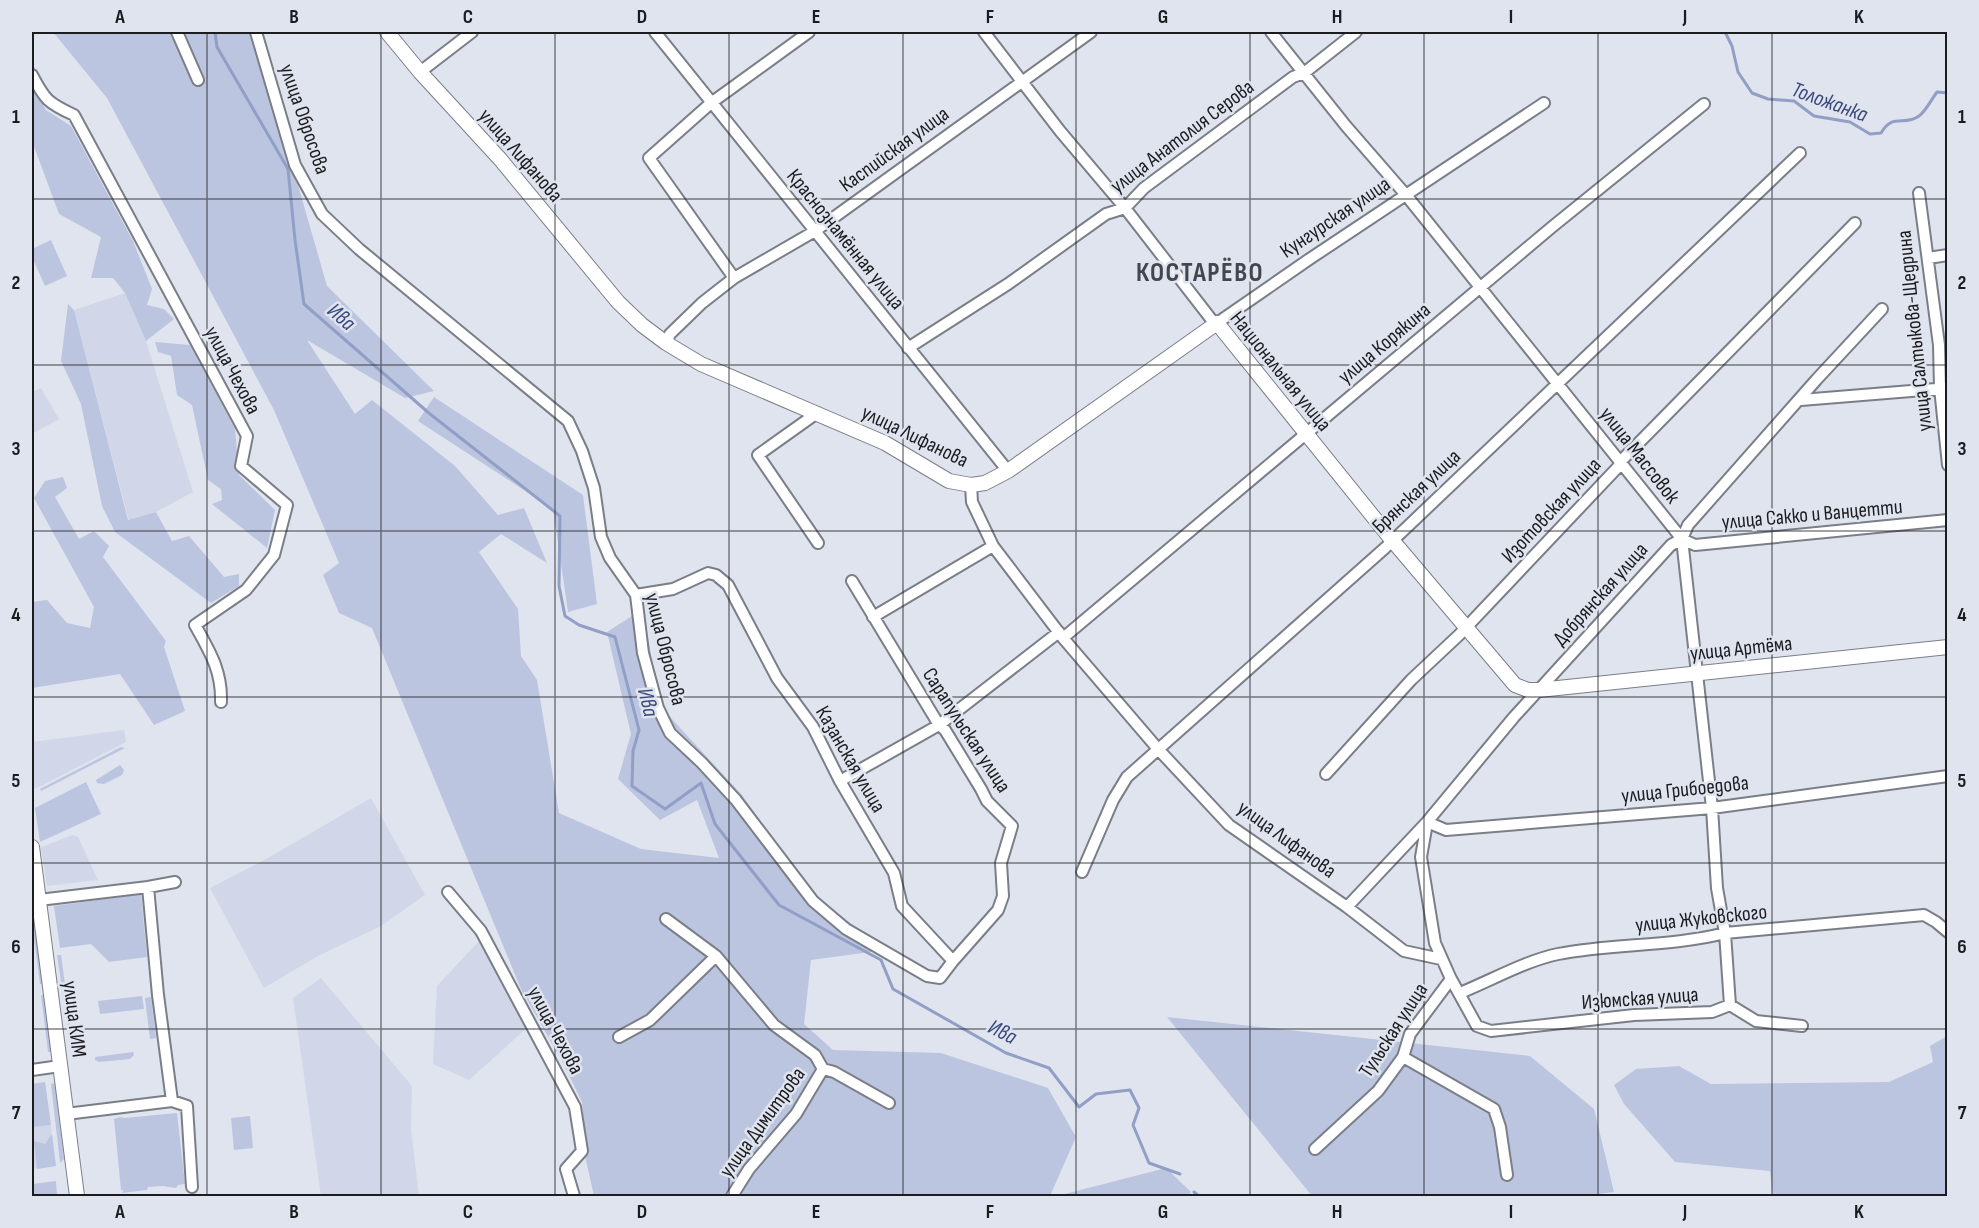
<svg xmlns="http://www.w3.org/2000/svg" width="1979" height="1228" viewBox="0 0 1979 1228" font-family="'Sofia Sans Condensed',sans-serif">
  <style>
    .built { fill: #d1d7e8 }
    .green { fill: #bcc5e0 }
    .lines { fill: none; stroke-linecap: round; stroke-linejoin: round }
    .stream { stroke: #919fc7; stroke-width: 3 }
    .minor-casing { stroke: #7a7e87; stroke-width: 14 }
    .tertiary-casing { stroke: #7a7e87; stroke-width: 16 }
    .minor { stroke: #fff; stroke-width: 10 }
    .tertiary { stroke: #fff; stroke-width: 14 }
    .grid { fill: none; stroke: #1b1c20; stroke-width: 1.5; stroke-opacity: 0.55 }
    .labels { text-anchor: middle; stroke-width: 5; stroke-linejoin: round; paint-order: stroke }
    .street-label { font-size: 21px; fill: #1b1c20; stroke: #e0e4ee }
    .water-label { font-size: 22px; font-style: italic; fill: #3a497e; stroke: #e0e4ee }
    .district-label { font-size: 27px; font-weight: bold; letter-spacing: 1.5px; fill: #43464e; stroke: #e0e4ee }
    .neatline { fill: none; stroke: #1b1c20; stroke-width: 2 }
    .grid-label { font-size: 20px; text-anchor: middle; font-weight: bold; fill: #1b1c20 }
  </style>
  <rect width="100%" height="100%" fill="#e0e4ee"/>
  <!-- built -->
  <path class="built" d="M125 293 146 341 193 492 156 512 129 521 74 310Z
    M41 388 59 419 32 434V392Z
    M124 730 126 742 39 787 33 789 32 742Z
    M371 798 425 895 381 926 318 956 264 988 210 888 268 858Z
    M73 835 78 837 98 880 47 886 41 847Z
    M480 940 528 1027 469 1080 433 1064 437 986Z
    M321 978 412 1086 411 1129 419 1196H321L293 998Z
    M45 1082 56 1166 32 1169V1084Z"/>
  <!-- green -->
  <path class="green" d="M53 32H254L327 286 434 391 405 398 307 340 355 414 372 400 455 466 498 515 524 508 547 563 501 534 479 552 518 609 521 656 537 680 559 813 641 849 719 858 697 800 660 820 618 779 631 734 607 632 643 609 660 706 742 795 812 893 885 950 811 960 804 1024 833 1050 941 1053 1048 1088 1076 1137 1050 1196H594L585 1156 582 1102 563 1063 521 989 372 628 339 613 323 575 339 563 274 410 107 98Z
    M32 84 46 110 71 126 133 241 152 289 147 305 164 309 174 319 146 341 125 293 113 278H91L101 237 59 214 32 141Z
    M51 240 67 276 45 286 32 257V249Z
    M68 304 74 310 128 520 156 512 172 541 189 536 224 577 239 574V586L211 603 115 532 102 506 81 404 61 361Z
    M155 342 190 345 235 429 239 475 275 510 267 548 212 504 222 500 221 489 208 480 192 405 177 395 171 356 158 352Z
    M434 397 583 495 597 604 568 612 553 509 418 421Z
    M63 477 67 488 55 497 79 539 94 531 109 546 103 557 166 641 164 647 185 711 154 725 120 674 32 688V602L47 600 67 623 90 628 94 607 34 498 45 481Z
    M121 747 125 748 41 791 40 789Z
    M120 765 124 770 122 775 104 784 97 783 96 780Z
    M86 782 101 814 40 842 35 808Z
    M141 894 147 957 109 962 91 944 60 948 54 906Z
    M34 919 43 984H40L32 924V920Z
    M57 955H61L73 1042H70Z
    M41 995H44L51 1052H48Z
    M142 996 144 1009 100 1014 98 1001Z
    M151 997 156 1038 150 1039 145 998Z
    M1167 1017 1530 1056 1594 1109 1614 1192 1582 1196H1312Z
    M1947 1036V1196H1773L1770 1171 1675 1162 1624 1104 1614 1085 1636 1069 1679 1066 1711 1084 1889 1082 1933 1062 1930 1046Z
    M133 1052 134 1055 130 1059 99 1062 95 1060V1057Z
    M45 1082 51 1125 32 1127V1084Z
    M55 1083 64 1159 60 1163 51 1084Z
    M177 1113 185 1184 178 1185 176 1188 163 1186 148 1187 147 1190 122 1193 123 1190H121L114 1119 120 1117 124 1118Z
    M250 1116 253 1148 234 1150 231 1118Z
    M52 1134 56 1166 37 1169 34 1141 45 1144Z
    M1166 1168 1191 1192 1188 1196H1057Z
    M56 1181 57 1196H36L32 1195V1184Z"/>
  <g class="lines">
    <!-- stream -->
    <path class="stream" d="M215 32 217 47 288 169 295 240 304 304 430 414 560 516 559 586 565 616 579 625 615 637 639 730 633 751 632 786 665 809 701 783 715 824 779 905 881 960 893 989 1006 1053 1049 1068 1079 1107 1096 1094 1130 1090 1139 1108 1133 1125 1149 1163 1180 1174
      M1725 32 1732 46 1738 72 1752 93 1768 99 1794 101 1814 116 1850 122 1870 134 1881 133C1893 112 1904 127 1919 116 1926 111 1931 100 1937 92L1948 93
      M1194 1192 1199 1196"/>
    <!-- minor casing -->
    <g class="minor-casing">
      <path id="minor" d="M177 32 198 80
        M256 32 295 165 322 214 359 249 568 421 582 451 594 488 601 537 610 558 636 595 643 653 658 708 670 733 702 763 736 800 813 901 846 929 927 976 940 978 953 961 998 910 1003 896 1001 863 1012 826 987 801 981 789 945 730 939 725 852 581
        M655 32 1008 471
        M984 32 1060 131 1125 208 1211 319 1217 323 1311 258 1544 103
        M1271 32 1346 126 1406 195 1682 539 1712 808 1717 888 1725 933 1730 1005
        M420 72 472 32
        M32 75C45 100 48 103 74 115L247 436 241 466 287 505 274 555 246 590 195 625C210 652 222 671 221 702
        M1919 193 1939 345 1940 388 1948 465
        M1928 258 1948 255
        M734 278 649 158 711 103 809 32
        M666 343 670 334 702 303 734 278 815 231 1091 32
        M908 348 1008 284 1106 214 1125 208 1144 188 1293 77 1304 73 1356 32
        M1801 400 1948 388
        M817 413 758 455 818 543
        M971 485 972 502 993 546 1063 638 1158 749 1229 825 1347 907 1404 951 1441 959
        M1682 539 1695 545 1948 520
        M636 595 673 589 708 573 716 575 728 585 777 678 813 727 840 781 894 873 902 906 953 961
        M873 617 993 546
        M1063 638 1552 227 1704 104
        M1326 774 1411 680 1459 635 1618 467 1621 461 1855 223
        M840 781 939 725 1059 632
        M1427 822 1446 830 1712 808 1948 776
        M1427 823 1421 857 1435 943 1451 979 1477 1026 1491 1031 1634 1015 1712 1012 1730 1005 1756 1021 1802 1026
        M1082 872 1113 800 1127 777 1385 548 1800 153
        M148 887 158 995 172 1101
        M448 892 481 931 575 1107 582 1151 566 1169 574 1196
        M39 900 148 887 175 882
        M1347 907 1427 822 1514 717 1671 545 1682 539 1688 525 1817 379 1882 309
        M666 919 716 956 774 1025 815 1055 823 1069 834 1072 889 1103
        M1460 993C1492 980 1525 961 1558 954 1613 943 1671 947 1725 933L1924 915 1936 922 1948 932
        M619 1037 650 1020 716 956
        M1403 1057 1494 1109 1500 1127 1507 1175
        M32 1070 60 1066
        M66 1114 172 1101 187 1106 192 1187
        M1315 1149 1378 1091 1403 1057 1410 1034 1451 979
        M732 1196 749 1169 796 1114 823 1069"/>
    </g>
    <!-- tertiary casing -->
    <g class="tertiary-casing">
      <path id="tertiary" d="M387 32 420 72 500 159 618 302 642 325 666 343 701 364 885 443 949 481 971 485 985 483 1008 471 1217 323 1392 540 1515 685 1528 690H1539L1948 647
        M32 847 77 1196"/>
    </g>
    <!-- minor -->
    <use href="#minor" class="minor"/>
    <!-- tertiary -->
    <use href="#tertiary" class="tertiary"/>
  </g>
  <!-- grid -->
  <path class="grid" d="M207 32V1196M381 32V1196M555 32V1196M729 32V1196M903 32V1196M1076 32V1196M1250 32V1196M1424 32V1196M1598 32V1196M1772 32V1196M32 199H1948M32 365H1948M32 531H1948M32 697H1948M32 863H1948M32 1029H1948"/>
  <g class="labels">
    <!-- street labels -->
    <g class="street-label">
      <text transform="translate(305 119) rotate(71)" y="7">улица Обросова</text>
      <text transform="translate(1182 136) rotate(-37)" y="7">улица Анатолия Серова</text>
      <text transform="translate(894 149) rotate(-36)" y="7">Каспийская улица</text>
      <text transform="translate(521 155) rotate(49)" y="7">улица Лифанова</text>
      <text transform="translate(1335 217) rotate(-34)" y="7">Кунгурская улица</text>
      <text transform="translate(846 239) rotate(51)" y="7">Краснознамённая улица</text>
      <text transform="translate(1914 331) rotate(-96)" y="7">улица Салтыкова-Щедрина</text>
      <text transform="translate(1384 343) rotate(-40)" y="7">улица Корякина</text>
      <text transform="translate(233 370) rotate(62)" y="7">улица Чехова</text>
      <text transform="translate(1281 371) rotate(51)" y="7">Национальная улица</text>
      <text transform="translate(915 436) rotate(26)" y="7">улица Лифанова</text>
      <text transform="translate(1640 455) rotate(52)" y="7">улица Массовок</text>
      <text transform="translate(1416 491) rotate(-43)" y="7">Брянская улица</text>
      <text transform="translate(1551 510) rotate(-47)" y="7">Изотовская улица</text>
      <text transform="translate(1812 514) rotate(-5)" y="7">улица Сакко и Ванцетти</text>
      <text transform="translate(1600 594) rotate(-48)" y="7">Добрянская улица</text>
      <text transform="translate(1741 648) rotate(-6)" y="7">улица Артёма</text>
      <text transform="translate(666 649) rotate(76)" y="7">улица Обросова</text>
      <text transform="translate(967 730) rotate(57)" y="7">Сарапульская улица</text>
      <text transform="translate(851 759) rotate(60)" y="7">Казанская улица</text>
      <text transform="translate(1685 789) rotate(-6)" y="7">улица Грибоедова</text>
      <text transform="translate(1287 839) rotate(36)" y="7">улица Лифанова</text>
      <text transform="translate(1701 918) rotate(-6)" y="7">улица Жуковского</text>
      <text transform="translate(1640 998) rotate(-4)" y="7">Изюмская улица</text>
      <text transform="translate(75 1019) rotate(83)" y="7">улица КИМ</text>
      <text transform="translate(556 1030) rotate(62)" y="7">улица Чехова</text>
      <text transform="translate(1393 1030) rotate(-57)" y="7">Тульская улица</text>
      <text transform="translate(762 1122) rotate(-54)" y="7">улица Димитрова</text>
    </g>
    <!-- water labels -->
    <g class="water-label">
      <text transform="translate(1830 101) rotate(20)" y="8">Толожанка</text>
      <text transform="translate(342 316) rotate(41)" y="8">Ива</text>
      <text transform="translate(649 702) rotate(76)" y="8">Ива</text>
      <text transform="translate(1003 1031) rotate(27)" y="8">Ива</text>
    </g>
    <!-- district labels -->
    <g class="district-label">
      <text x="1200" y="281">КОСТАРЁВО</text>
    </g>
  </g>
  <!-- border -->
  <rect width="1979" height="1228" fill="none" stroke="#e0e4ee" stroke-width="66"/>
  <rect x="33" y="33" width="1913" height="1162" class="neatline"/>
  <g class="grid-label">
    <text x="120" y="23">A</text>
    <text x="294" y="23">B</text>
    <text x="468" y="23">C</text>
    <text x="642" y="23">D</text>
    <text x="816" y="23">E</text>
    <text x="990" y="23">F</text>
    <text x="1163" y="23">G</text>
    <text x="1337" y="23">H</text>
    <text x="1511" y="23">I</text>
    <text x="1685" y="23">J</text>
    <text x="1859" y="23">K</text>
    <text x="16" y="123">1</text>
    <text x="1962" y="123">1</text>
    <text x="16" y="289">2</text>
    <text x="1962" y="289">2</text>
    <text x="16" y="455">3</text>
    <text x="1962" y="455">3</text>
    <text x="16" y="621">4</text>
    <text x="1962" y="621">4</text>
    <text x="16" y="787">5</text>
    <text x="1962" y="787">5</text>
    <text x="16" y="953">6</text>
    <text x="1962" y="953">6</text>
    <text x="16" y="1119">7</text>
    <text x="1962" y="1119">7</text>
    <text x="120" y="1218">A</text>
    <text x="294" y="1218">B</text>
    <text x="468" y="1218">C</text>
    <text x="642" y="1218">D</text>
    <text x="816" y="1218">E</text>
    <text x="990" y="1218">F</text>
    <text x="1163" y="1218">G</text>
    <text x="1337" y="1218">H</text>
    <text x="1511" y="1218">I</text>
    <text x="1685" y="1218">J</text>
    <text x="1859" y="1218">K</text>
  </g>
</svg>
